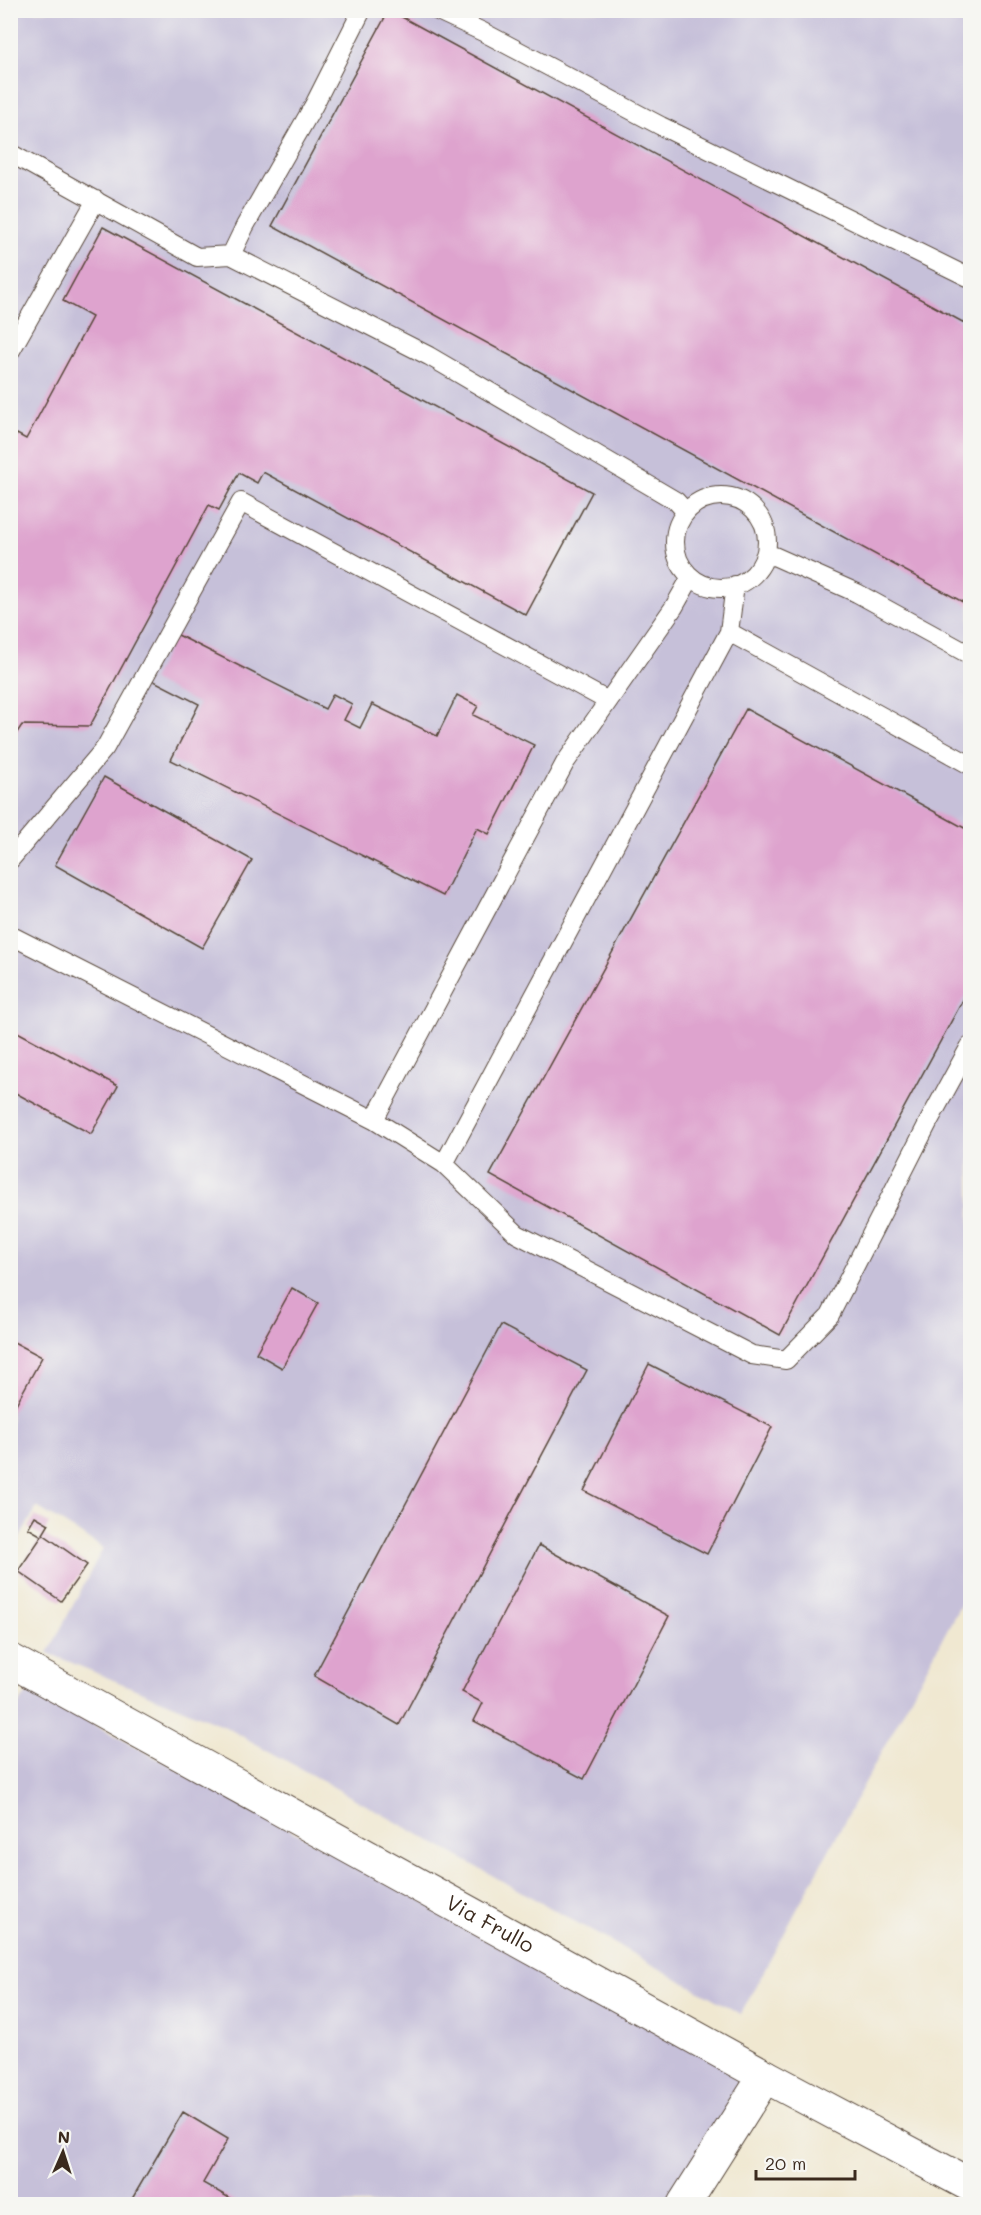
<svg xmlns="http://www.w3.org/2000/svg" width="981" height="2215" viewBox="0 0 981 2215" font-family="Mali,sans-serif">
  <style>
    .industrial { fill: #c6c0d9 }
    .building { fill: #dea3ce }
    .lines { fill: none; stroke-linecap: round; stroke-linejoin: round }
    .lane-casing { stroke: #564639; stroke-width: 20 }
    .street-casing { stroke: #564639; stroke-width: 35 }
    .secondary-casing { stroke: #564639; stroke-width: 35 }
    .lane { stroke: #fff; stroke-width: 18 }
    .street { stroke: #fff; stroke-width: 33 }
    .secondary { stroke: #fff; stroke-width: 33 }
    .labels { text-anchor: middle; stroke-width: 4.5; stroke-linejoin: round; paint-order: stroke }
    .street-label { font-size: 21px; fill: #3b2a1e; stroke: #f6f6f2 }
  </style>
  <rect width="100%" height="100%" fill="#f6f6f2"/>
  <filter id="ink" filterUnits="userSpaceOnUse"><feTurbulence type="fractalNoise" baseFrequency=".0167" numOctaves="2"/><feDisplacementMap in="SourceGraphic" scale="12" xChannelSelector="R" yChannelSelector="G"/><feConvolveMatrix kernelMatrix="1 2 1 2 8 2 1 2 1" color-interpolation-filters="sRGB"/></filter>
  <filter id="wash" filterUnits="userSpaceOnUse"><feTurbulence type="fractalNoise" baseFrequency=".008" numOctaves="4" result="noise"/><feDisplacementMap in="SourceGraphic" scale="24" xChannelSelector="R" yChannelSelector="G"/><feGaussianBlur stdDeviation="1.35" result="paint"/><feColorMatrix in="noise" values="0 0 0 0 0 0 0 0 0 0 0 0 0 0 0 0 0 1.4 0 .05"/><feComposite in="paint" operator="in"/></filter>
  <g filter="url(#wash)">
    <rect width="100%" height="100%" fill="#f0e8d1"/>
    <!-- industrial -->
    <path class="industrial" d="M11 11H970V1587L741 2014 222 1725 48 1653 103 1548 37 1507 11 1554Z
      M30 1690 709 2054 771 2092 701 2204H11L10 1715Z"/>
    <g id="blocks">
      <!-- building -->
      <path class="building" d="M389 10 970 326V606L272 226Z
        M103 227 592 492 526 615 263 472 257 483 239 473 219 510 209 505 90 726 22 725 14 737 10 738V445L17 434 26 439 92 317 63 301Z
        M176 634 325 709 333 694 352 704 344 720 360 728 372 704 437 736 457 695 478 706 473 715 534 745 489 834 477 828 443 896 171 760 199 704 152 680Z
        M746 709 970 831V987L780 1335 490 1175Z
        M104 777 252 860 202 948 55 865Z
        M10 1028 118 1086 91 1134 10 1090Z
        M292 1288 318 1303 282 1368 256 1353Z
        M501 1325 587 1370 399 1725 314 1676Z
        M10 1340 42 1357 10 1415Z
        M649 1364 772 1427 707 1554 584 1491Z
        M35 1516 49 1524 43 1534 87 1565 61 1601 18 1571 42 1536 28 1528Z
        M539 1545 669 1616 584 1779 474 1721 483 1703 462 1692Z
        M183 2112 228 2139 203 2183 240 2204H129Z"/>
    </g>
  </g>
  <g filter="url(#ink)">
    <use href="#blocks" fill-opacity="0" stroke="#564639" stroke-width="1.5"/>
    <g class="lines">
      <!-- lane casing -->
      <g class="lane-casing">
        <path id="lane" d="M362 10 314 105 245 226 231 255 429 356 676 501 686 512
          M436 10 483 32 661 126 970 278
          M10 153 197 257 231 255
          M10 352 96 200
          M675 542a46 46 0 1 1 92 0a46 46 0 1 1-92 0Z
          M764 557 774 556 857 593 970 655
          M729 632 735 585
          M10 860 105 748 241 502 608 701
          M10 935 374 1120 565 763 674 607 691 577
          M374 1120 444 1164 729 632 970 765
          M444 1164 517 1234 752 1355 786 1360 830 1315 929 1121 970 1046"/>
      </g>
      <!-- street casing -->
      <g class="street-casing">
        <path id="street" d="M684 2204 765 2076"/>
      </g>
      <!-- secondary casing -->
      <g class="secondary-casing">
        <g id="secondary">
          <path id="s1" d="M10 1660 765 2076 970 2185"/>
        </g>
      </g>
      <!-- lane -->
      <use href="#lane" class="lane"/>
      <!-- street -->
      <use href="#street" class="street"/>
      <!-- secondary -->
      <use href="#secondary" class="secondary"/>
    </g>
  </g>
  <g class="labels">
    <!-- street labels -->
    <g class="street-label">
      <text dy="7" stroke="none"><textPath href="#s1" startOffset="548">Via Frullo</textPath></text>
    </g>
  </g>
  <!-- margin -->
  <rect width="981" height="2215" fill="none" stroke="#f6f6f2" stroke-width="36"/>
  <!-- north arrow -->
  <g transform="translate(63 2152) rotate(3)" stroke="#f6f6f2" stroke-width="4.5" paint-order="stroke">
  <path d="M0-4.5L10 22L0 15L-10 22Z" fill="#3b2a1e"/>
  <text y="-9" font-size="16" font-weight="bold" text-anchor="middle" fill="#3b2a1e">N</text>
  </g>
  <!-- scale -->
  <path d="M756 2170v9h99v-9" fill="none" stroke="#3b2a1e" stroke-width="3"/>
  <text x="765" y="2170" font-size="18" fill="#3b2a1e" stroke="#f6f6f2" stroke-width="4.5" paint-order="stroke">20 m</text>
</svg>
